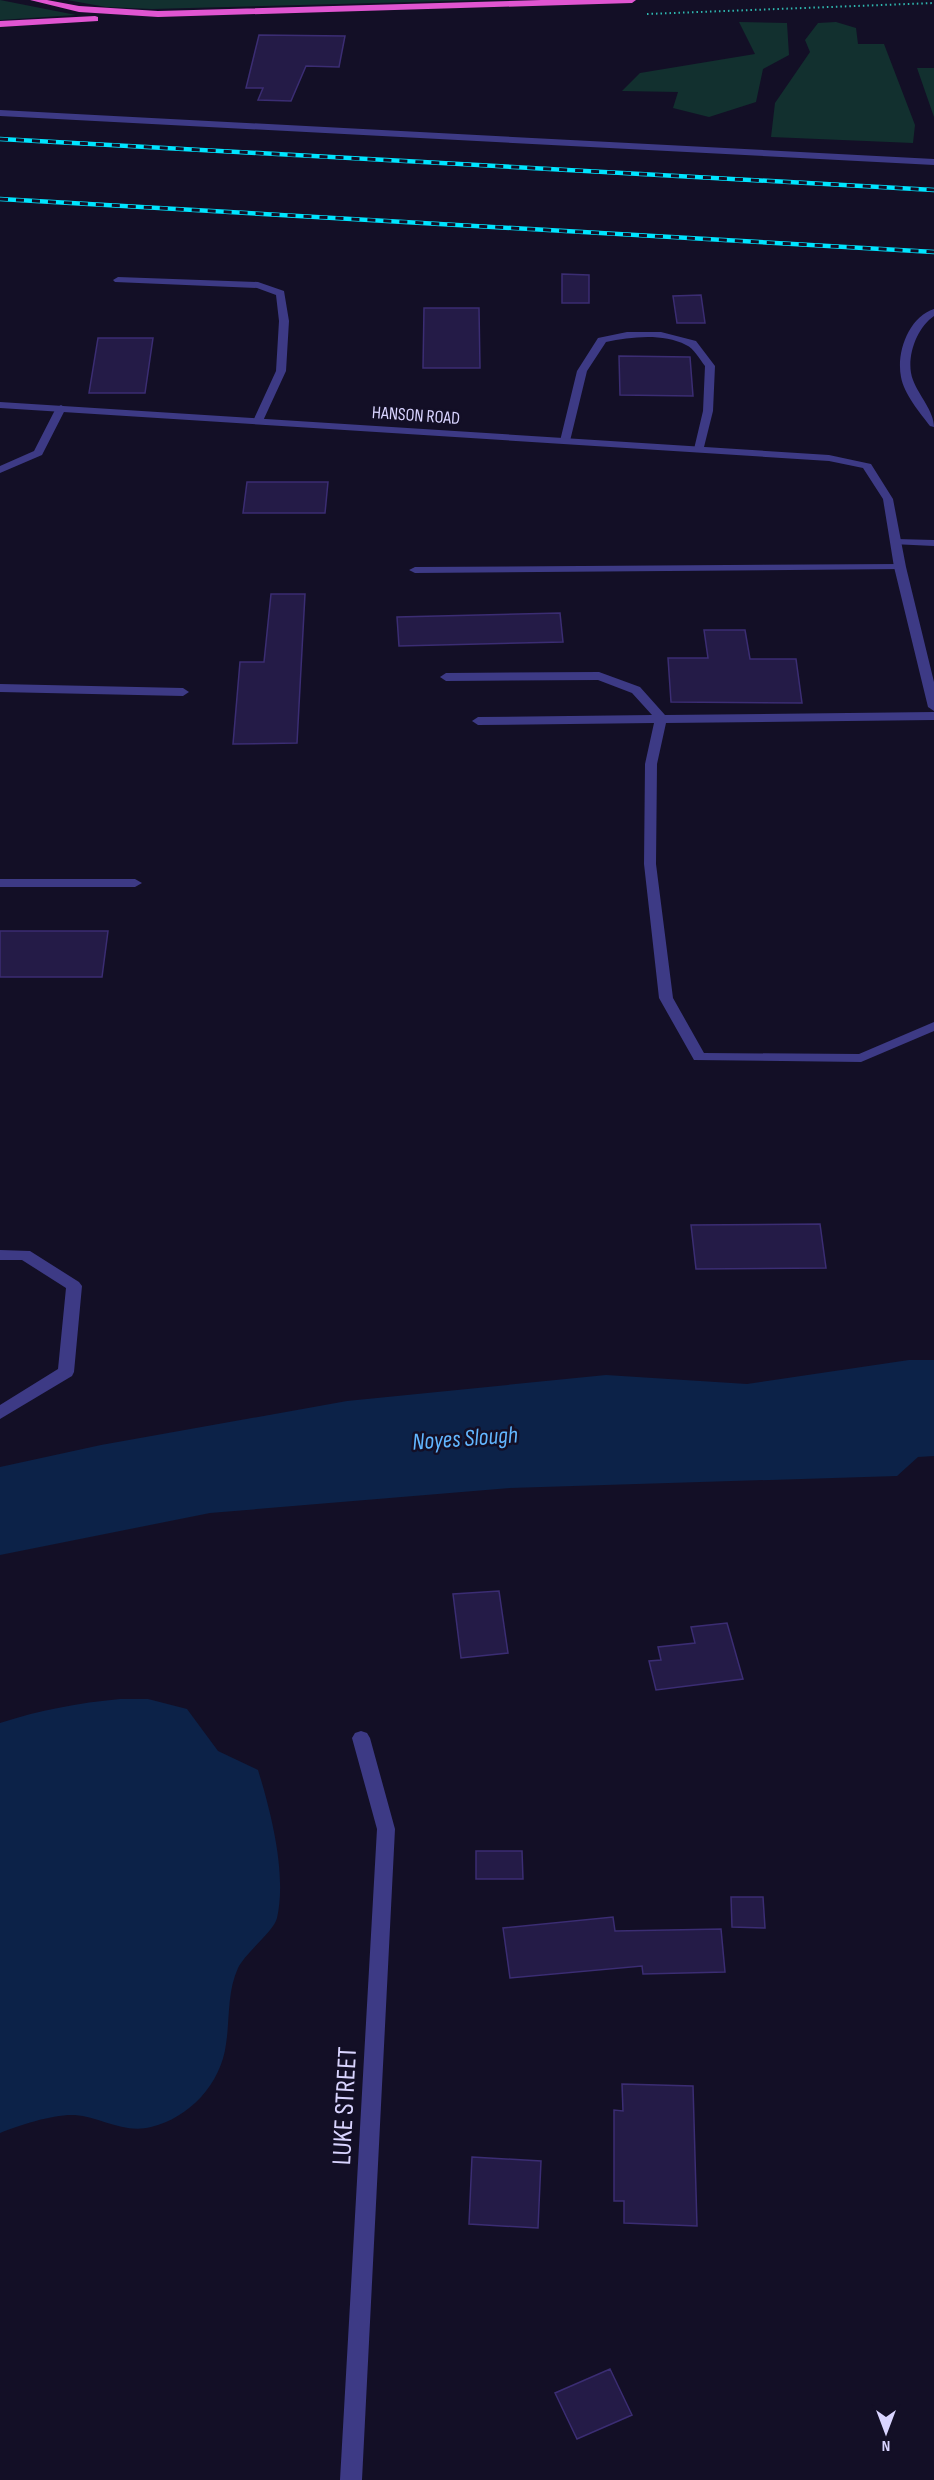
<svg xmlns="http://www.w3.org/2000/svg" width="934" height="2480" viewBox="0 0 934 2480" font-family="'Sofia Sans Condensed',sans-serif">
  <style>
    .green { fill: #12302f }
    .water { fill: #0c2248 }
    .building { fill: #241b47; stroke: #3b2d73; stroke-width: 1.5 }
    .lines { fill: none; stroke-linecap: round; stroke-linejoin: round }
    .path { stroke: #2fb8b0; stroke-width: 2; stroke-dasharray: 1.5 3; stroke-linecap: butt }
    .service { fill: #3d3a85; fill-rule: evenodd }
    .minor { fill: #3d3a85; fill-rule: evenodd }
    .trunk { fill: #e055d1; fill-rule: evenodd }
    .rail-casing { stroke: #00e5ff; stroke-width: 4.5 }
    .rail { stroke: #130f26; stroke-width: 3; stroke-dasharray: 8; stroke-linecap: butt }
    .labels { text-anchor: middle; stroke-width: 5; stroke-linejoin: round; paint-order: stroke }
    .far-street-label { font-size: 18px; fill: #d9d4ff; stroke: #130f26 }
    .water-label { font-size: 24px; font-style: italic; fill: #62b6ff; stroke: #130f26 }
    .near-street-label { font-size: 27px; fill: #d9d4ff; stroke: #130f26 }
  </style>
  <rect width="100%" height="100%" fill="#130f26"/>
  <!-- green -->
  <path class="green" d="M0 0 76 15 0 20Z
    M67 0H488L152 9 106 7Z
    M739 22 787 23 789 55 763 69 756 102 709 117 673 108 678 92 622 91 640 73 755 54Z
    M836 22 856 28 858 44H884L915 125 913 143 771 137 775 103 810 52 805 40 818 23Z
    M917 68H934V117Z"/>
  <!-- water -->
  <path class="water" d="M909 1360H934V1456L918 1457 897 1476 510 1488 210 1513 0 1555V1467L101 1445 347 1401 606 1375 747 1384Z
    M120 1699H148L187 1709 218 1751 258 1770C271 1812 287 1874 277 1918 274 1931 245 1953 238 1968 227 1992 230 2019 226 2044 221 2084 189 2118 151 2127 124 2134 100 2117 75 2115 53 2114 20 2125 0 2133V1723C40 1710 78 1703 120 1699Z"/>
  <!-- building -->
  <path class="building" d="M259 35 345 36 339 67 306 66 291 101 258 100 263 88H246Z
    M562 274 589 275V303H562Z
    M701 295 705 323H677L673 296Z
    M424 308H479L480 368H423Z
    M98 338H153L145 393H89Z
    M619 356 690 357 693 396 620 395Z
    M247 482H328L325 513H243Z
    M271 594H305L297 743 233 744 240 662H264Z
    M560 613 563 642 399 646 397 617Z
    M704 630H745L750 659H796L802 703 671 702 668 658H708Z
    M0 931H108L102 977H0Z
    M820 1224 826 1268 696 1269 691 1225Z
    M499 1591 508 1653 461 1658 453 1594Z
    M727 1623 743 1679 656 1690 649 1661 661 1660 658 1647 695 1643 691 1627Z
    M476 1851H522L523 1879H476Z
    M731 1897H763L765 1928 732 1927Z
    M613 1917 615 1931 721 1929 725 1972 643 1974 642 1966 510 1978 503 1928Z
    M622 2084 693 2086 697 2226 624 2223V2201H614V2110L623 2111Z
    M472 2157 541 2161 538 2228 469 2224Z
    M610 2369 632 2415 577 2439 555 2393Z"/>
  <g class="lines">
    <!-- path -->
    <path class="path" d="M647 14 934 3"/>
    <!-- service -->
    <path class="service" d="M118 277 258 282 284 291 289 321 286 371 262 423 253 421 276 371 279 321 276 295 257 288 115 282 113 280Z
      M934 309V316C916 328 905 360 913 380 919 396 934 411 934 427L930 426C920 413 904 394 901 377 896 352 909 317 934 309Z
      M627 332H661L696 341 715 366 713 411 703 451 699 452 694 449 703 411 705 366C700 360 694 348 686 345 662 333 631 337 606 342L587 371 570 441 565 444 560 441 577 371 598 338Z
      M61 405 66 408 42 455 0 473V466L34 451 56 408Z
      M896 539 934 540V546L892 544V540Z
      M900 564 904 565V569L415 573 409 570 415 567Z
      M599 672 640 687 665 715 934 712V720L666 723 657 764 656 864 673 998 704 1053 859 1054 934 1022V1031L861 1062 694 1060 659 998 644 864 645 764 654 723 478 725 472 721 478 717 652 715 632 693 598 680 446 681 440 677 446 673Z
      M0 684 183 688 189 692 183 696 0 692Z
      M0 879H135L142 883 135 887H0Z
      M0 1250 30 1251 79 1282 82 1286 74 1372 72 1376 0 1419V1405L58 1369 66 1288 22 1260H0Z"/>
    <!-- minor -->
    <path class="minor" d="M0 110 934 159V165L0 116Z
      M0 402 829 455 871 464 893 499 906 567 934 682V711L928 707 894 567 883 499 863 468 829 461 0 408Z
      M361 1731 367 1733 370 1738 395 1829 362 2480H340L377 1829 352 1738 355 1733Z"/>
    <!-- trunk -->
    <path class="trunk" d="M30 0H47L79 6 158 11 541 0H636L632 3 158 17 79 12Z
      M95 16 98 17V21L0 27V21Z"/>
    <!-- rail casing -->
    <g class="rail-casing">
      <path id="rail" d="M0 139 934 190
        M0 199 934 252"/>
    </g>
    <!-- rail -->
    <use href="#rail" class="rail"/>
  </g>
  <g class="labels">
    <!-- far-street labels -->
    <g class="far-street-label">
      <text transform="translate(416 415) rotate(4)" y="6">HANSON ROAD</text>
    </g>
    <!-- water labels -->
    <g class="water-label">
      <text transform="translate(465 1438) rotate(-4)" y="8">Noyes Slough</text>
    </g>
    <!-- near-street labels -->
    <g class="near-street-label">
      <text transform="translate(344 2106) rotate(-87)" y="9">LUKE STREET</text>
    </g>
  </g>
  <!-- north arrow -->
  <g transform="translate(886 2432) rotate(180)" stroke="#130f26" stroke-width="4.5" paint-order="stroke">
  <path d="M0-4.5L10 22L0 15L-10 22Z" fill="#d9d4ff"/>
  <text y="-9" font-size="16" font-weight="bold" text-anchor="middle" fill="#d9d4ff">N</text>
  </g>
</svg>
